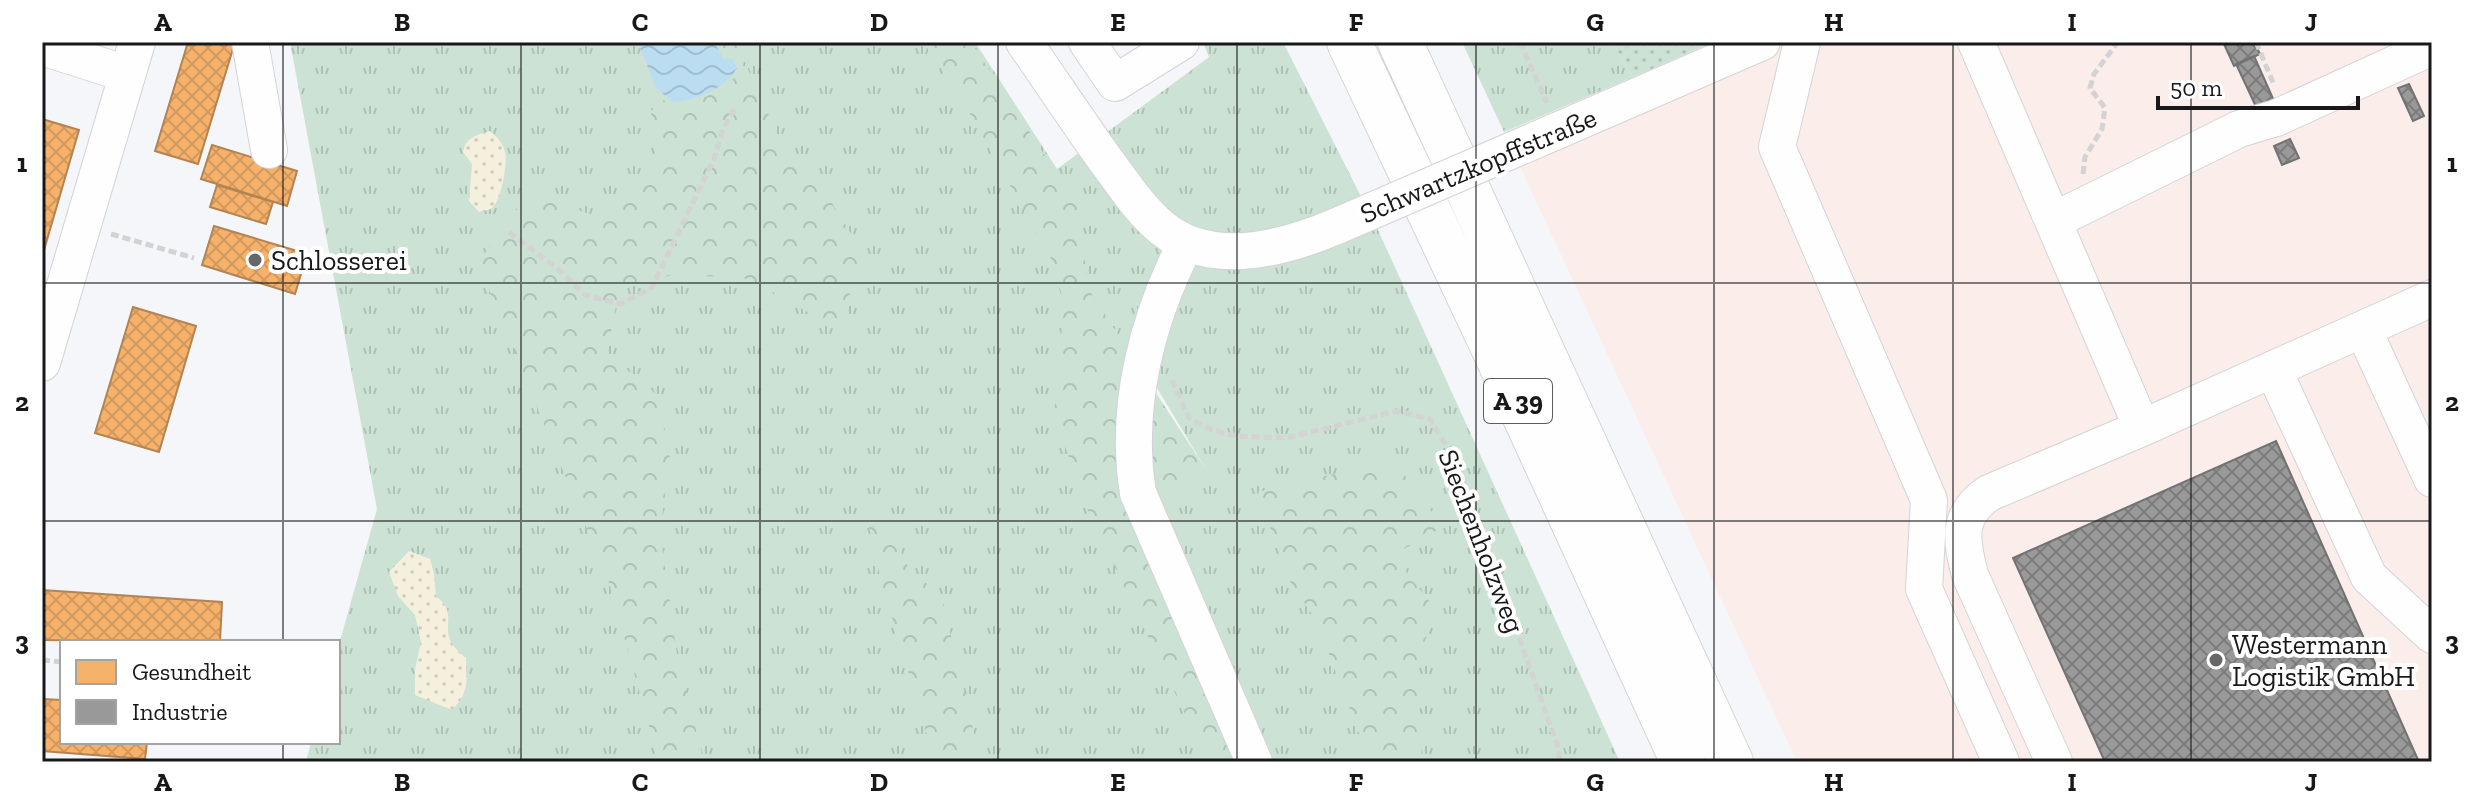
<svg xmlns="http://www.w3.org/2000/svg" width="2474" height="804" viewBox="0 0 2474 804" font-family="'Zilla Slab',serif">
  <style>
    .industrial { fill: #faedea }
    .grass { fill: url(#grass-tufts); fill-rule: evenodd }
    .forest { fill: url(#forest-crowns) }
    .sand { fill: url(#sand-dots) }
    .garden { fill: url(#garden-dots) }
    .water { fill: url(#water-waves) }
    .health { fill: url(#health-cross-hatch); stroke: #b38453; stroke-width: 2 }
    .industry { fill: url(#industry-cross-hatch); stroke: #727273; stroke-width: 2 }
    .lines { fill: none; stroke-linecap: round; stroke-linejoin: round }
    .minor-casing { stroke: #d3d4d6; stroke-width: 38 }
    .highway-casing { stroke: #d3d4d6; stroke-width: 46 }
    .path { stroke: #d3d3d4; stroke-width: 5; stroke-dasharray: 8 4; stroke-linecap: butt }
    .minor { stroke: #fefefe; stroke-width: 36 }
    .highway { stroke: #fefefe; stroke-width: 44 }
    .minor-bridge-casing { stroke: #d3d4d6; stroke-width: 38; stroke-linecap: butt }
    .minor-bridge { stroke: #fefefe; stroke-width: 36 }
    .grid { fill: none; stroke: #18181a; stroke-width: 2; stroke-opacity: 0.55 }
    .poi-dot { fill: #656668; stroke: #fff; stroke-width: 3 }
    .labels { text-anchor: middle; stroke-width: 8; stroke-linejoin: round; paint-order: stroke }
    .shield { fill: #fff; stroke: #5d5d5f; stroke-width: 2 }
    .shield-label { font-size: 26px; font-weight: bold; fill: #18181a }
    .street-label { font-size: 28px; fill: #18181a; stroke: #fff }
    .poi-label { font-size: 28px; fill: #18181a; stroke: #fff; text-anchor: start }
    .neatline { fill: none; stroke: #18181a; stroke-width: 3 }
    .grid-label { font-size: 26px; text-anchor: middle; font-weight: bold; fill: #18181a }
  </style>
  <defs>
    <pattern id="grass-tufts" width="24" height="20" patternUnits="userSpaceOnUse" patternTransform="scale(2)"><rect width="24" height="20" fill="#cbe2d4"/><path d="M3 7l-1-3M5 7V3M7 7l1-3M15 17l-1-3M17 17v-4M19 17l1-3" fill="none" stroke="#aec1b5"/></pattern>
    <pattern id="forest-crowns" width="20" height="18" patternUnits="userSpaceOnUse" patternTransform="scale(2)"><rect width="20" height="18" fill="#cbe2d4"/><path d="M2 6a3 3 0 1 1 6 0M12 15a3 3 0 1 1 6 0" fill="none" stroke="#aec1b5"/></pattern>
    <pattern id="sand-dots" width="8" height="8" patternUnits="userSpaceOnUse" patternTransform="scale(2)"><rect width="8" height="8" fill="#f5f0dd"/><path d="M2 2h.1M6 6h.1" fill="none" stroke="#d1cdbd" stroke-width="1.8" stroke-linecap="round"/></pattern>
    <pattern id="garden-dots" width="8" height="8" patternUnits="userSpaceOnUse" patternTransform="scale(2)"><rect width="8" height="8" fill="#cbe2d4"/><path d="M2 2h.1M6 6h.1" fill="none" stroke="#aec1b5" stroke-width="1.8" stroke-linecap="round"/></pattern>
    <pattern id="water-waves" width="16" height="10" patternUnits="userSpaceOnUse" patternTransform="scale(2)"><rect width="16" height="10" fill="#baddf1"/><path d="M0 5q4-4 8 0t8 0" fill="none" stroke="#9fbdce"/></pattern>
    <pattern id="health-cross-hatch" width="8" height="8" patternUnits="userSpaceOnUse" patternTransform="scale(2)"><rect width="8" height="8" fill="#f6b26b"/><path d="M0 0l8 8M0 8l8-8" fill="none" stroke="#d2985c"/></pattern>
    <pattern id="industry-cross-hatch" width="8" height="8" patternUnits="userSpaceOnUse" patternTransform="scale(2)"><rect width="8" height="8" fill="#999"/><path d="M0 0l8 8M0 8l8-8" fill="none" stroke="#7c7c7c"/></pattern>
  </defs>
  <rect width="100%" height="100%" fill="#f5f6f9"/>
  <!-- industrial -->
  <path class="industrial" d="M1713 42H2432V762H1797L1504 132Z"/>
  <!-- grass -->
  <path class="grass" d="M290 42H975L1057 169 1209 57 1203 42H1283L1378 230 1620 762H306L311 742H338V648L377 509ZM1133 348 1205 468 1121 420Z
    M1462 42H1612L1633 77 1504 132Z"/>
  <!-- forest -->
  <path class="forest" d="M716 42H736L784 149 813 172 865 257 850 293 848 312 834 327 750 279 675 274 619 290 607 353 657 395 670 459 660 531 677 655 704 762H659L609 583 478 263 528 192 598 217 634 199 659 161 648 124 657 96 671 105 701 99 729 85 740 69 733 56 726 57Z
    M923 42H971L1077 205 1089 290 1205 468 1140 533 1262 762H1208L1087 509 1054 415 1064 304 1054 264 958 92Z
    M1393 460 1443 527 1402 550 1407 574 1436 609 1418 660 1422 762H1370L1316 620 1287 577 1258 492Z
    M892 525 905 563 942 598 975 737 990 762H935L882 584 869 527Z"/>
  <!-- sand -->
  <path class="sand" d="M490 131C497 137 503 143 505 152 508 163 501 201 492 208 490 210 481 211 479 212L469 201 472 164 463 152C466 137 477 135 490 131Z
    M409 551 430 559 434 574 436 596C464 618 430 630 466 658 467 681 469 693 452 710L415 695V669L421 642 415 615 398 596 389 572Z"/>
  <!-- garden -->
  <path class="garden" d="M1612 42H1713L1633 77Z"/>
  <!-- water -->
  <path class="water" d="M638 42H714L724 60 732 58 737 68C724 89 698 100 673 102L656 88Z"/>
  <!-- health -->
  <path class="health" d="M188 42H235L198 164 155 151Z
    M42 119 79 130 42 257Z
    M212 145 297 171 287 206 201 179Z
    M217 185 273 202 266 224 210 207Z
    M214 226 307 254 295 294 202 265Z
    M133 307 196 326 159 452 95 433Z
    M42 590 222 602 220 642 42 640Z
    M42 699 62 700V742H147L145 759 42 751Z"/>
  <!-- industry -->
  <path class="industry" d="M2223 42H2254L2260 54 2234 66Z
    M2254 56 2275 103 2258 111 2236 64Z
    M2409 84 2424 116 2413 121 2398 88Z
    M2290 139 2299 158 2282 165 2274 146Z
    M2276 441 2419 762H2105L2013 558Z"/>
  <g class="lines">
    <!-- minor casing -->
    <g class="minor-casing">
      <path id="minor" d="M250 42 269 150
        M1024 42C1051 81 1077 120 1104 158 1122 182 1139 209 1162 228 1212 269 1285 248 1337 226
        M1087 42 1115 83 1181 42
        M1802 42 1777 147 1929 500 1924 589 2001 762
        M1976 42 2142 428
        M42 47 127 74
        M1552 133 1762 42
        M2053 221 2239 129 2276 118 2432 47
        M1186 243C1147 319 1124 407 1138 493L1254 762
        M2363 329 2432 479
        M42 363 137 42
        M2273 369 2369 577 2432 635
        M2054 762 1970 575C1961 540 1956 515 1989 493L2142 428 2432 298"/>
    </g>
    <!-- highway casing -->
    <g class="highway-casing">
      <path id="highway" d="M1349 42 1492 345 1683 762
        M1400 42 1731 762"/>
    </g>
    <!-- path -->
    <path class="path" d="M1520 42 1547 103
      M1624 42 1628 48
      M2256 42 2274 85
      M2083 174 2085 157 2102 129 2105 108 2090 88 2094 74 2118 42
      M509 232 558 269 585 295 621 304 652 287 714 159 723 129 736 107
      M111 234 194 258
      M1172 380 1189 418 1212 430 1237 436 1286 438 1397 411 1430 419 1458 465 1558 747 1560 762
      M42 660 62 662"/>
    <!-- minor -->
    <use href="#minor" class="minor"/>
    <!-- highway -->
    <use href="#highway" class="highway"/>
    <!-- minor-bridge casing -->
    <g class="minor-bridge-casing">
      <path id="minor-bridge" d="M1337 226 1552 133"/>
    </g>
    <!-- minor-bridge -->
    <use href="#minor-bridge" class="minor-bridge"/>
  </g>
  <!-- grid -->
  <path class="grid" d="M283 42V642M521 42V762M760 42V762M998 42V762M1237 42V762M1476 42V762M1714 42V762M1953 42V762M2191 42V762M42 283H2432M42 521H2432M283 742V762"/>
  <!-- markers -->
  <g class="poi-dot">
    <circle cx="255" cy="260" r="8"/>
    <circle cx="2216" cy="660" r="8"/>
  </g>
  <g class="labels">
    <!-- shield labels -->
    <rect class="shield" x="1484" y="379" width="68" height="44" rx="6"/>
    <g class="shield-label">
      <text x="1518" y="410">A 39</text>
    </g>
    <!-- street labels -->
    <g class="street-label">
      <text transform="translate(1478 165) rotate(-23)" y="10">Schwartzkopffstraße</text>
      <text transform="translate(1482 541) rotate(69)" y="10">Siechenholzweg</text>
    </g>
    <!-- poi labels -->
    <g class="poi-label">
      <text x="271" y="270">Schlosserei</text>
      <text x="2232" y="654">Westermann<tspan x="2232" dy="32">Logistik GmbH</tspan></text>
    </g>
  </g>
  <!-- border -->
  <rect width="2474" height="804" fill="none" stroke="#ffffff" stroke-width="88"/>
  <!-- legend -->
  <rect x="60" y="640" width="280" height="104" fill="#ffffff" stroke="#a3a3a3" stroke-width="2"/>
  <rect x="76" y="660" width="40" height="24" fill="#f6b26b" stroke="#a3a3a3" stroke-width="2"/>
  <text x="132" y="680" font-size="24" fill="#18181a">Gesundheit</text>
  <rect x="76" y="700" width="40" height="24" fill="#999999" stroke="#a3a3a3" stroke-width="2"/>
  <text x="132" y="720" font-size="24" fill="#18181a">Industrie</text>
  <!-- scale -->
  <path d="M2158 96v12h200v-12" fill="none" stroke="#18181a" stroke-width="4"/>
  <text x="2170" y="96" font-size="24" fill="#18181a" stroke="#ffffff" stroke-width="6" paint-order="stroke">50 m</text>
  <rect x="44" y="44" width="2386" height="716" class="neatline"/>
  <g class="grid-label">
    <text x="163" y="31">A</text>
    <text x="402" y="31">B</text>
    <text x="640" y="31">C</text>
    <text x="879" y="31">D</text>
    <text x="1118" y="31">E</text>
    <text x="1356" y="31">F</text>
    <text x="1595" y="31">G</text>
    <text x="1834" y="31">H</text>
    <text x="2072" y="31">I</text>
    <text x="2311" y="31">J</text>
    <text x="22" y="172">1</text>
    <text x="2452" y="172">1</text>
    <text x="22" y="411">2</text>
    <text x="2452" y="411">2</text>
    <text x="22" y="650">3</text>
    <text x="2452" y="650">3</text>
    <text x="163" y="791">A</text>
    <text x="402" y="791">B</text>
    <text x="640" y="791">C</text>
    <text x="879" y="791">D</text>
    <text x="1118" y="791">E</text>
    <text x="1356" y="791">F</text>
    <text x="1595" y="791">G</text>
    <text x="1834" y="791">H</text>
    <text x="2072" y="791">I</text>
    <text x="2311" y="791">J</text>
  </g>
</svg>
